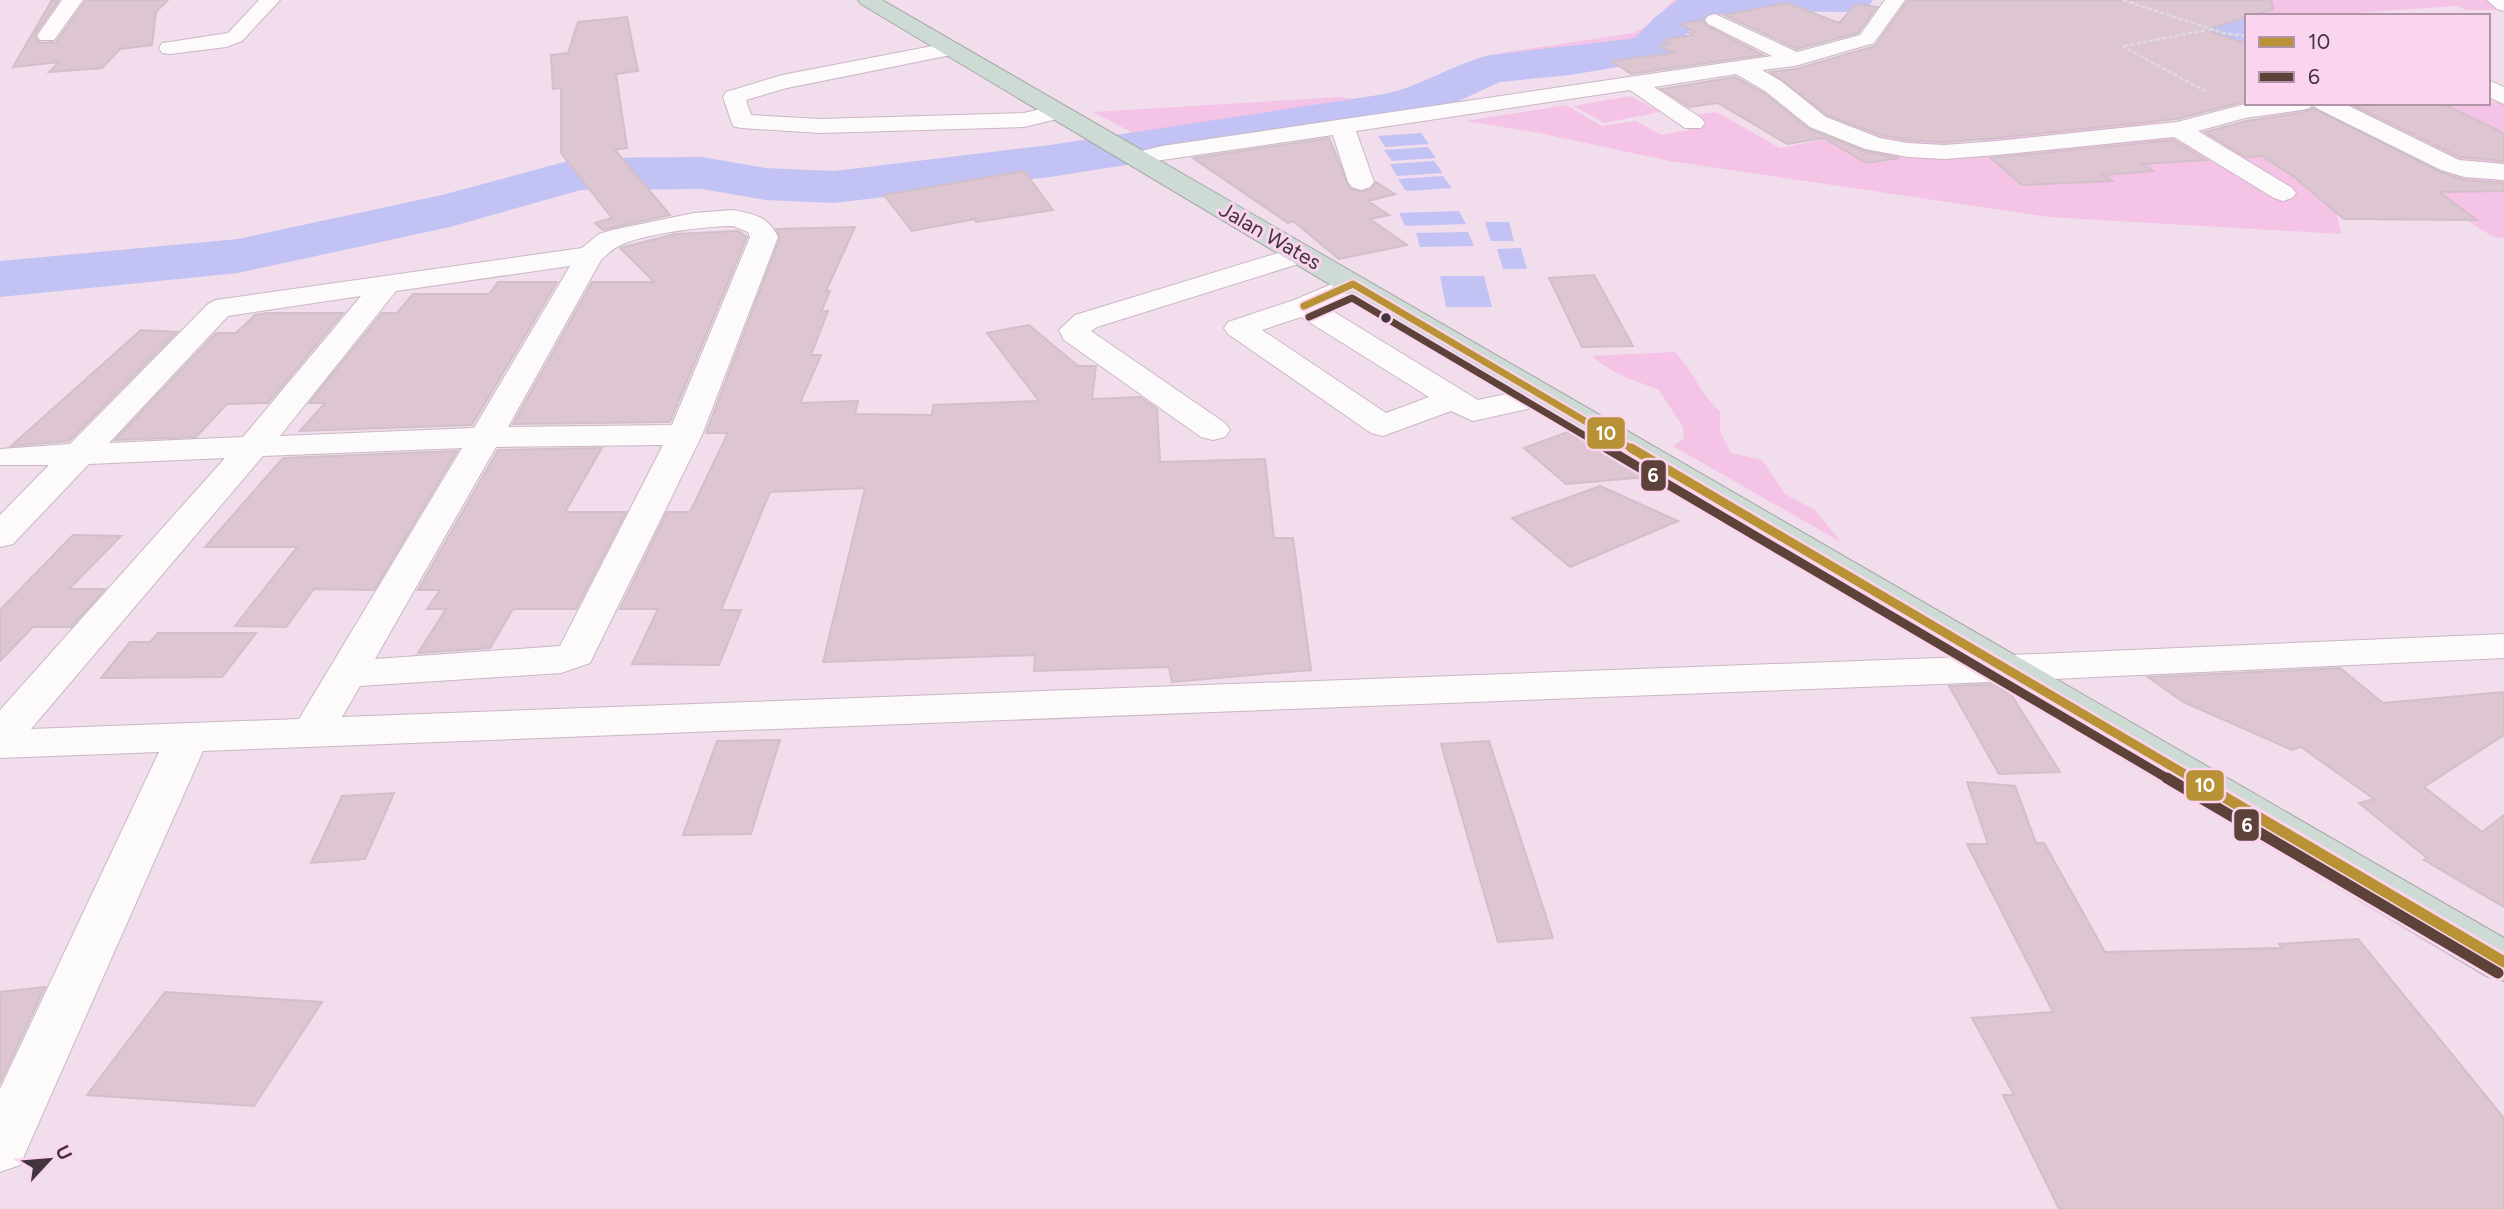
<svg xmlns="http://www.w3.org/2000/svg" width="2504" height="1209" viewBox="0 0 2504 1209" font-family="Figtree,sans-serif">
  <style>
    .green { fill: #f4c3e6 }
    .water { fill: #c2c3f4 }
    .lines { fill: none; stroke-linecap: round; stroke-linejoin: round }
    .river { fill: #c2c3f4; fill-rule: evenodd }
    .building { fill: #ddc6d1; stroke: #d1bfc9; stroke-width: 2 }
    .minor-casing { stroke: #c9b8c4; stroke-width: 2 }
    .highway-casing { stroke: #a3a8a7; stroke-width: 2 }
    .path { stroke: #e0dade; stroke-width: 2.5; stroke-dasharray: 4.5 2; stroke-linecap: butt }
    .minor { fill: #fdfafc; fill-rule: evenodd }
    .highway { fill: #cedad4; fill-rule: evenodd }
    .bus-1-far2-casing { stroke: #fbd4ef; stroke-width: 11 }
    .bus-1-far1-casing { stroke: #fbd4ef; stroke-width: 14 }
    .bus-1-casing { stroke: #fbd4ef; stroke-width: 17 }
    .bus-2-far2-casing { stroke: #fbd4ef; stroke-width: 11 }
    .bus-2-far1-casing { stroke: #fbd4ef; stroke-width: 14 }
    .bus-2-casing { stroke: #fbd4ef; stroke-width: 17 }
    .bus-1-far2 { stroke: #b99235; stroke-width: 7 }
    .bus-1-far1 { stroke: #b99235; stroke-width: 9 }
    .bus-1 { stroke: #b99235; stroke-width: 11 }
    .bus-2-far2 { stroke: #5c4238; stroke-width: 7 }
    .bus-2-far1 { stroke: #5c4238; stroke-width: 9 }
    .bus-2 { stroke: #5c4238; stroke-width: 11 }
    .bus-dot { fill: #44343f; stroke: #fbd4ef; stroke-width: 2.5 }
    .labels { text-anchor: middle; stroke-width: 6; stroke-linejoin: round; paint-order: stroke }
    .street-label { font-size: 21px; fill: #44343f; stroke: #fbd4ef }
    .line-badge { stroke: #fbd4ef; stroke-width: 2.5 }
    .badge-label { font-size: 19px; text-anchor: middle; font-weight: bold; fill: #fff }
  </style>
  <rect width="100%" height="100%" fill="#f2ddec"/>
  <!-- green -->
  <path class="green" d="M1674 0H1792L1749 12 1713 16 1696 9 1663 37 1646 62 1616 65 1605 59 1537 69 1479 67 1491 57 1507 52 1634 33 1647 26Z
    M2247 0H2504V10H2466L2456 6 2354 13 2358 16H2260Z
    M2247 20V69L2200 28 2234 25Z
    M1630 96 1660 112 1604 123 1574 106Z
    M1340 97 1386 104 1148 141 1093 112Z
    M1782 99 1814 113 1850 111 1954 139 1963 145 1985 143 1979 139 2152 119 2185 138 2272 115 2332 106 2363 103 2504 102V238L2493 237 2456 213 2337 215 2341 234 2049 217 1670 161 1534 132 1466 121 1566 105 1602 126 1636 121 1661 135 1689 130 1669 119 1716 112 1780 148 1838 137 1778 101Z
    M1675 352C1693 371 1701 395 1720 412V431L1731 453 1762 460 1785 494 1815 510 1841 542 1673 446 1684 439 1683 427 1658 389C1634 381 1611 373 1592 356Z"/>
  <!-- water -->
  <path class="water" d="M1421 133 1429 144 1385 147 1378 136Z
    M1428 147 1436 158 1392 161 1384 150Z
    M1434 161 1443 173 1397 176 1390 164Z
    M1443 176 1452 188 1406 191 1398 179Z
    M1459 211 1466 224 1405 226 1399 213Z
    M1485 222H1509L1514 241H1491Z
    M1468 232 1474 246 1420 247 1416 233Z
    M1521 248 1527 269H1503L1497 249Z
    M1440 276H1484L1492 307H1446Z"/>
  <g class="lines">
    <!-- river -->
    <path class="river" d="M1678 0H1873L1867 9 1852 12 1744 11 1710 16 1684 36 1668 55 1654 61 1570 75 1500 82 1437 111 1385 124 1050 177 834 203 765 200 702 189 581 190 450 227 238 273 0 297V261L238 239 442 195 579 158 702 157 765 168 834 171 1050 145 1385 94C1422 86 1453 64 1490 55L1630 39 1636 37 1654 18Z
      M1917 0H1976L2068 34C2127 43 2189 25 2247 14L2254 16H2247V40C2193 51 2137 67 2081 63 2030 59 1972 28 1923 9Z"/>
  </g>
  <!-- building -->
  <path class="building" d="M52 0H59L34 36 40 43 56 42 86 0H168L156 12 152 45 120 49 102 68 49 72 59 62 13 67Z
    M1908 0H2271L2273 9 2205 30 2247 44V101L2177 119 1997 138 1944 142 1908 140 1881 135 1827 115 1770 72 1796 69 1875 46Z
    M1787 3 1839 23 1856 4 1877 7 1858 33 1797 49 1724 15Z
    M627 17 638 71 616 74 627 148 615 150 670 215 603 230 595 223 612 218 561 153V88L553 89 551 55 568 53 578 22Z
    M1702 20 1707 26 1763 55 1631 74 1612 61 1674 53 1660 46 1671 44 1663 40 1693 35 1689 33 1695 32 1680 24Z
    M1735 77 1764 93 1809 129 1864 151 1899 158 1866 163 1824 138 1787 144 1718 103 1689 107 1661 89Z
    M2349 103H2441L2504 133V161L2460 157Z
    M2313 108 2440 172 2464 180 2504 183V191L2439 192 2477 220 2344 219 2293 176 2262 156 2246 157 2205 132 2246 121 2302 113Z
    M1329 138 1350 189 1362 192 1371 189 1376 182 1395 194 1368 201 1389 215 1370 219 1407 245 1339 259 1293 221 1288 223 1193 158Z
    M2173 140 2206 160 2142 164 2153 171 2103 175 2112 181 2022 185 1991 158Z
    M1024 171 1053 210 976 222 975 219 912 231 884 195Z
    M855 227 826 291H830L821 312 828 311 811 355H821L800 403 858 401 855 414 932 415 933 405 1039 401 987 333 1029 325 1078 366H1096L1092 399 1140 397 1157 409 1160 462 1265 459 1274 538H1293L1311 670 1172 682 1169 667 1034 671 1035 655 823 662 865 488 770 492 721 610H741L719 665 632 664 658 609H620L667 512H690L728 433H706L780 238 776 229Z
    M738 231 747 237 670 422 513 424 592 282H654L620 248 675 234Z
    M1594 275 1633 346 1582 347 1549 278Z
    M498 282H557L472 425 300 431 325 403H309L382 313H397L413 294H489Z
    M267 313H343L268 403 227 404 196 437 115 440 216 333H236L255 315Z
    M141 330 177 332 69 441 11 446Z
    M1570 431 1647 477 1566 484 1524 448Z
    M602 448 565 512H626L576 609H513L490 648 418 653 446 609H427L440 590H418L498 450Z
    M457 451 374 590 314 589 286 627 235 626 297 547H205L283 458Z
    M1600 486 1678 521 1570 567 1512 518Z
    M73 535 121 536 69 589H105L71 627H33L0 661V610Z
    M158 633H256L222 677 101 678 130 642H150Z
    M2340 668 2383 703 2504 692V735L2424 787 2482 832 2504 815V907L2424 860 2427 858 2359 803 2374 799 2301 747 2292 750 2183 702 2148 677Z
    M1993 684 2012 696 2060 772 1999 774 1949 686Z
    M780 740 751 834 683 835 717 741Z
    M1489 741 1553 938 1498 942 1441 744Z
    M1967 782 2015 786 2036 843H2044L2105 952 2282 948 2279 944 2358 939 2504 1118V1209H2059L2003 1095H2014L1972 1018 2053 1012 1967 844H1988Z
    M394 793 365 859 311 863 342 796Z
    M45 987 0 1083V992Z
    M165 992 322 1002 254 1106 87 1095Z"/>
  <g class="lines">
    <!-- minor casing -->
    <g class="minor-casing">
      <path id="minor" d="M62 0H83L54 40H40L37 36Z
        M259 0H280L242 41 226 47 170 54 162 53 159 48 162 43 170 42 228 33Z
        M1885 0H1905L1874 43 1795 66 1762 70 1781 81 1826 117 1880 138 1908 143 1944 145 1997 141 2177 122 2249 103H2343L2459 160 2504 164V180L2464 177 2441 170 2316 108 2313 104 2310 108 2302 110 2245 118 2198 131 2292 188 2296 193 2292 198 2283 201 2274 198 2174 137 1997 155 1944 159 1908 157 1865 149 1810 127 1765 91 1736 74 1654 87 1701 118 1705 123 1701 128H1685L1630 90 1356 131 1374 182 1370 187 1361 190 1352 187 1348 182 1333 135 1162 160 1138 166 1129 164 1126 159 1129 154 1162 146 1772 56 1708 24 1705 20 1708 16 1715 14 1797 52 1860 35Z
        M2487 0H2504V11L2497 9Z
        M948 43 956 44 959 49 956 54 787 88 746 100 751 115 820 119 1024 113 1057 105 1065 107 1069 112 1065 117 1024 127 820 133 741 128 733 126 723 97 726 92 782 75Z
        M2488 80 2504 87V104L2488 97Z
        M733 210C754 214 768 216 778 237L702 435 590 663 561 673 360 686 342 717 1965 657 2504 634V658L1965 683 203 751 20 1165 0 1172V1089L159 752 0 758V710L225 458 89 464 13 544 0 547V515L49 465H0V449L70 444 208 304 216 300 582 248 599 234 612 230 694 213ZM733 226 748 232 750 237 672 425 508 427 601 260C607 255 612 249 619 246 641 234 706 226 733 226ZM570 266 474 428 280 436 396 291ZM361 296 243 437 109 443 228 316ZM663 445 560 646 375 659 496 447ZM462 448 299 719 31 729 263 456Z
        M1301 246 1311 248 1315 254 1311 260 1097 327 1091 331 1225 423 1230 430 1225 437 1213 440 1201 437 1064 340 1059 330 1075 315Z
        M1353 275 1363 278 1367 284 1363 290 1326 307 1478 400 1543 386 1554 389 1559 396 1554 403 1473 421 1451 411 1383 436 1371 433 1228 334 1224 328 1228 322 1294 300ZM1301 317 1429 397 1386 413 1262 330Z"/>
    </g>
    <!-- highway casing -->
    <g class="highway-casing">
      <path id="highway" d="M858 0H882L2504 938V981L2486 976 861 4Z"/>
    </g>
    <!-- path -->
    <path class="path" d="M2123 0 2223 33 2247 36
      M2122 46 2205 91
      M2124 46 2212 29"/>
    <!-- minor -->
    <use href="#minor" class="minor"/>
    <!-- highway -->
    <use href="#highway" class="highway"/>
    <!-- bus-1-far2 casing -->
    <g class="bus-1-far2-casing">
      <path id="bus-1-far2" d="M1304 306 1353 284 1634 450"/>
    </g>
    <!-- bus-1-far1 casing -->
    <g class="bus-1-far1-casing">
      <path id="bus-1-far1" d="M1631 448 2195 780"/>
    </g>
    <!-- bus-1 casing -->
    <g class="bus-1-casing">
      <path id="bus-1" d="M2192 778 2504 962"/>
    </g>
    <!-- bus-2-far2 casing -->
    <g class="bus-2-far2-casing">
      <path id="bus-2-far2" d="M1309 317 1352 298 1609 450"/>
    </g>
    <!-- bus-2-far1 casing -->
    <g class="bus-2-far1-casing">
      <path id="bus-2-far1" d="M1606 448 2170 780"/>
    </g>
    <!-- bus-2 casing -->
    <g class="bus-2-casing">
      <path id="bus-2" d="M2167 778 2498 973"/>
    </g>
    <!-- bus-1-far2 -->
    <use href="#bus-1-far2" class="bus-1-far2"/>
    <!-- bus-1-far1 -->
    <use href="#bus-1-far1" class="bus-1-far1"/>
    <!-- bus-1 -->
    <use href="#bus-1" class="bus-1"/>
    <!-- bus-2-far2 -->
    <use href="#bus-2-far2" class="bus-2-far2"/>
    <!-- bus-2-far1 -->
    <use href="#bus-2-far1" class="bus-2-far1"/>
    <!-- bus-2 -->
    <use href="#bus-2" class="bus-2"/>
  </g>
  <!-- markers -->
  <circle class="bus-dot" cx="1386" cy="318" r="6"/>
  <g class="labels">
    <!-- street labels -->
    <g class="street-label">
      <text transform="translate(1270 236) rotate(30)" y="7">Jalan Wates</text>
    </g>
  </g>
  <g class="line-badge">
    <rect x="1586" y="416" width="40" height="34" rx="7" fill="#b99235"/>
    <rect x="1640" y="459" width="27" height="33" rx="7" fill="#5c4238"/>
    <rect x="2185" y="769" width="40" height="33" rx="7" fill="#b99235"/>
    <rect x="2233" y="808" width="27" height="34" rx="7" fill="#5c4238"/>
  </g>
  <g class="badge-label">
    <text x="1606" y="440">10</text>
    <text x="1653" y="482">6</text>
    <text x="2205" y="792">10</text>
    <text x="2247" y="832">6</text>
  </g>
  <!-- legend -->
  <rect x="2245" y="14" width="245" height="91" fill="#fbd4ef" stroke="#b294a9" stroke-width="2"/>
  <rect x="2259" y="37" width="35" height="10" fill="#b99235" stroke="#b294a9" stroke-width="2"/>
  <text x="2308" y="49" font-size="21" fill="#44343f">10</text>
  <rect x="2259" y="72" width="35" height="10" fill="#5c4238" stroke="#b294a9" stroke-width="2"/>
  <text x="2308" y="84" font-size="21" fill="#44343f">6</text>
  <!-- north arrow -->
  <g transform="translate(49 1160) rotate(64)" stroke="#fbd4ef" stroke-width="5" paint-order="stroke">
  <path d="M0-5L12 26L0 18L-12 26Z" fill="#44343f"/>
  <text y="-10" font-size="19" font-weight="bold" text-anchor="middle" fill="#44343f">U</text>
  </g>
</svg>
